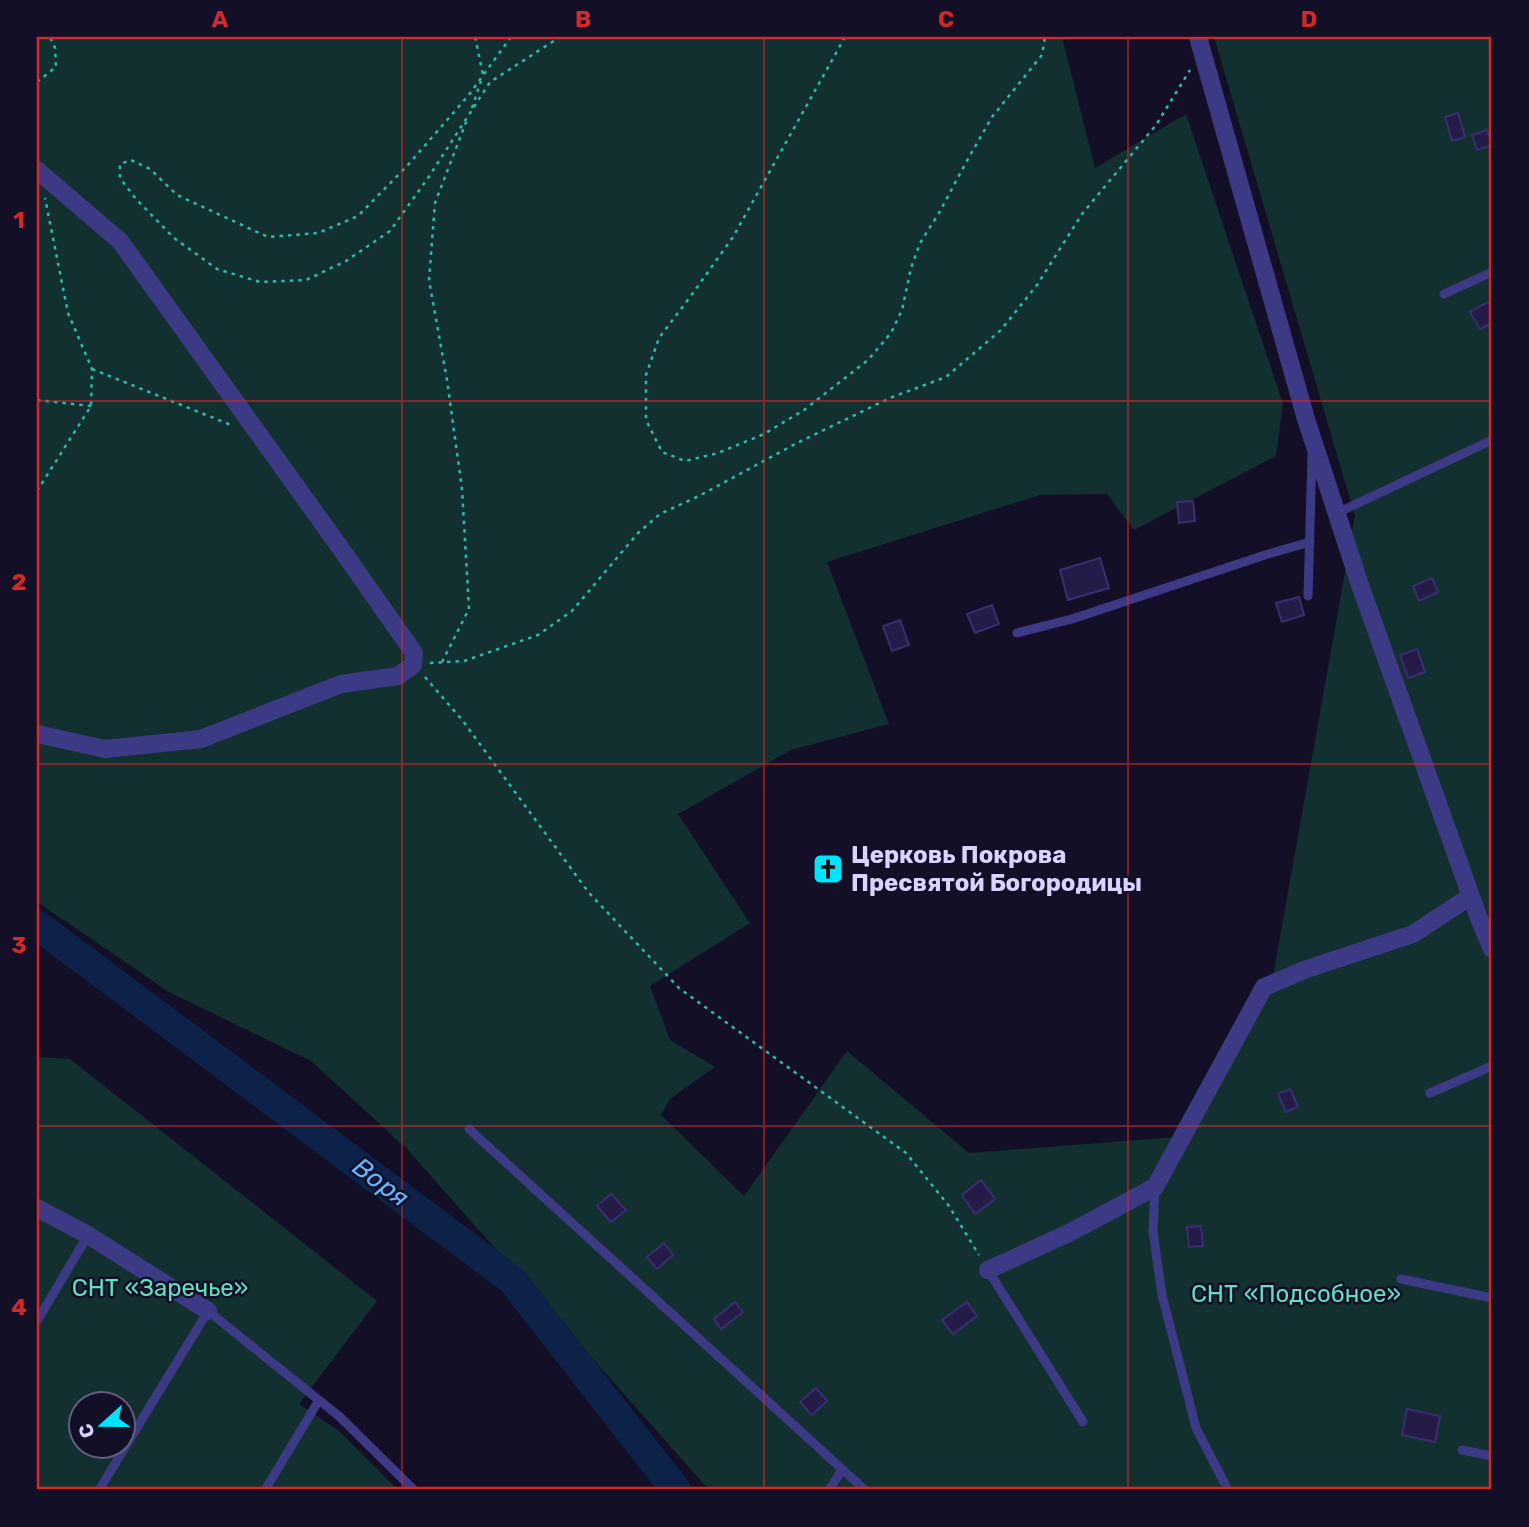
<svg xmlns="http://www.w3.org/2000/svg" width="1529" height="1527" viewBox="0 0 1529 1527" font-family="Rubik,sans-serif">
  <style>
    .green { fill: #12302f; fill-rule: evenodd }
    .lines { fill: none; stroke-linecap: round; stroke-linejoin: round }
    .river { stroke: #0c2248; stroke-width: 30 }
    .building { fill: #241b47; stroke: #3b2d73; stroke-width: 2 }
    .path { stroke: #2fb8b0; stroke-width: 2.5; stroke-dasharray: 3.5 5; stroke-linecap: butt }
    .lane { stroke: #3d3a85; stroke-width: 9 }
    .street { stroke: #3d3a85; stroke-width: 18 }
    .grid { fill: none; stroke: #d62828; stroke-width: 2; stroke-opacity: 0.55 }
    .labels { text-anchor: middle; stroke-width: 5; stroke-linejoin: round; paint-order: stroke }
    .poi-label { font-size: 24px; font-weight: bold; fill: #d9d4ff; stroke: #130f26; text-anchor: start }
    .park-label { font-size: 24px; fill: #5fe0c0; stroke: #130f26 }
    .water-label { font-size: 26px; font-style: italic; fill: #62b6ff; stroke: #130f26 }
    .neatline { fill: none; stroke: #d62828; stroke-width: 2.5 }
    .grid-label { font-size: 23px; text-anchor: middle; font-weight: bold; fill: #d62828 }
  </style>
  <rect width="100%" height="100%" fill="#130f26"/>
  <!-- green -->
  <path class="green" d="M37 37H1064L1063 41 1095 168 1186 114 1283 404 1276 456 1134 530 1107 494 1040 495 827 562 889 724 791 750 678 814 750 923 650 986 670 1040 715 1067 670 1099 661 1115 744 1196 847 1051 969 1153 1177 1137 1270 993 1355 516 1214 37H1492V1490H709L407 1149 311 1061 169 992 37 902Z
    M37 1057 70 1059 377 1301 299 1404 339 1431 398 1490H37ZM80 1404H122V1446H80Z"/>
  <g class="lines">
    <!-- river -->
    <path class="river" d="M37 925 512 1280 676 1490"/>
  </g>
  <!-- building -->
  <path class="building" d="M1458 113 1465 137 1452 141 1445 117Z
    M1487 130 1492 145 1477 150 1472 135Z
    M1488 302 1492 309V323L1480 329 1470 312Z
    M1193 501 1195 521 1179 523 1177 502Z
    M1100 558 1109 588 1068 600 1060 570Z
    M1432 578 1438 592 1419 601 1413 586Z
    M1299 597 1304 615 1282 622 1276 603Z
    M992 605 999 624 975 633 967 614Z
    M900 620 909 645 892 651 883 626Z
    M1417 649 1425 672 1408 678 1400 655Z
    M1290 1089 1298 1107 1286 1112 1278 1094Z
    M981 1180 995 1199 975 1214 962 1195Z
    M611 1194 626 1210 611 1222 597 1206Z
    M1201 1226 1203 1246 1189 1247 1187 1227Z
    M664 1243 673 1255 657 1269 647 1257Z
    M735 1302 743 1312 721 1329 714 1319Z
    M967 1302 977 1316 953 1334 942 1320Z
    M816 1388 827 1401 812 1415 800 1402Z
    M1407 1409 1440 1416 1435 1442 1402 1435Z"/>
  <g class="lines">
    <!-- path -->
    <path class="path" d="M475 37 483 75
      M511 37 468 96 407 166 358 216 318 233 268 237 177 195 150 169 131 160 120 164V178L136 199 174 238 217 269 260 282 306 280 346 261 390 231 428 178 490 82 560 37
      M845 37 733 237 693 293 659 338 646 375V420L662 452 685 461 718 453 764 434 804 410 868 360 891 333 902 310 911 268 920 243 939 213 964 166 992 117 1042 55 1045 37
      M37 82 56 67 55 48 50 37
      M472 108 481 81
      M92 369 231 425
      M37 400 91 406
      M37 491 91 406 92 369 68 313 45 198
      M442 662 469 609 462 489 447 380 429 280 435 203 468 117
      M430 663 464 661 538 635 572 611 638 533 660 514 699 496 797 443 890 398 946 377 1001 330 1037 285 1082 214 1156 125 1190 70
      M425 677 463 721 589 893 679 988 906 1153 949 1206 979 1255"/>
    <!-- lane -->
    <path class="lane" d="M1444 294 1492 272
      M1337 513 1492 440
      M1308 596 1312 455
      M1017 633 1072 619 1268 554 1310 542
      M1430 1093 1492 1066
      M469 1129 865 1490
      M1155 1187 1153 1231 1162 1295 1196 1428 1228 1490
      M988 1270 1083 1422
      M1401 1279 1492 1298
      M37 1321 88 1235
      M1462 1450 1492 1456
      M99 1490 208 1311 340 1417 414 1490
      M265 1490 319 1400
      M829 1490 842 1470"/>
    <!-- street -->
    <path class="street" d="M1198 37 1306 419 1360 585 1478 916 1492 949
      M37 170 120 241 339 546 414 653 413 665 398 676 341 684 201 739 105 749 37 734
      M37 1208 88 1235 208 1311
      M988 1270 1069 1233 1155 1187 1264 987 1307 969 1413 934 1471 896"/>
  </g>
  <!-- grid -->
  <path class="grid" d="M402 37V1490M764 37V1490M1128 37V1490M37 401H1492M37 764H1492M37 1126H1492"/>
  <!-- icons -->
  <defs>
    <g id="church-square" transform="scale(1.575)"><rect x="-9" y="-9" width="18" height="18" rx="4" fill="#00e5ff" stroke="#130f26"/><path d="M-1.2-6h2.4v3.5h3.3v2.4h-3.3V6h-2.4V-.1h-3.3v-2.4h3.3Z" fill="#111"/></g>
  </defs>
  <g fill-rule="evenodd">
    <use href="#church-square" x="828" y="869"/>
  </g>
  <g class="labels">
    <!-- poi labels -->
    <g class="poi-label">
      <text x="851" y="863">Церковь Покрова<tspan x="851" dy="28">Пресвятой Богородицы</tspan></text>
    </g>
    <!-- park labels -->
    <g class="park-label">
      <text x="160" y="1296">СНТ «Заречье»</text>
      <text x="1296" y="1302">СНТ «Подсобное»</text>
    </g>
    <!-- water labels -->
    <g class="water-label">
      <text transform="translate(381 1182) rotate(37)" y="9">Воря</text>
    </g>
  </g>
  <!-- border -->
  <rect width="1529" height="1527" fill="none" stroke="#130f26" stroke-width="77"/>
  <!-- north arrow -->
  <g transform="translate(102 1425) rotate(249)"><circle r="33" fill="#130f26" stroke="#625e7d" stroke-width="2"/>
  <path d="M0-5L12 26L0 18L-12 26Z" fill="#00e5ff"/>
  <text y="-10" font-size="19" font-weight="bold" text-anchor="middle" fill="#d9d4ff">С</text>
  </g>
  <rect x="38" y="38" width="1452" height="1450" class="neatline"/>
  <g class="grid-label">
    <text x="220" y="27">A</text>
    <text x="583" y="27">B</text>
    <text x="946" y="27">C</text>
    <text x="1309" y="27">D</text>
    <text x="19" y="228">1</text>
    <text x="19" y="590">2</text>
    <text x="19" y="953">3</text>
    <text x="19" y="1315">4</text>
  </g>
</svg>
